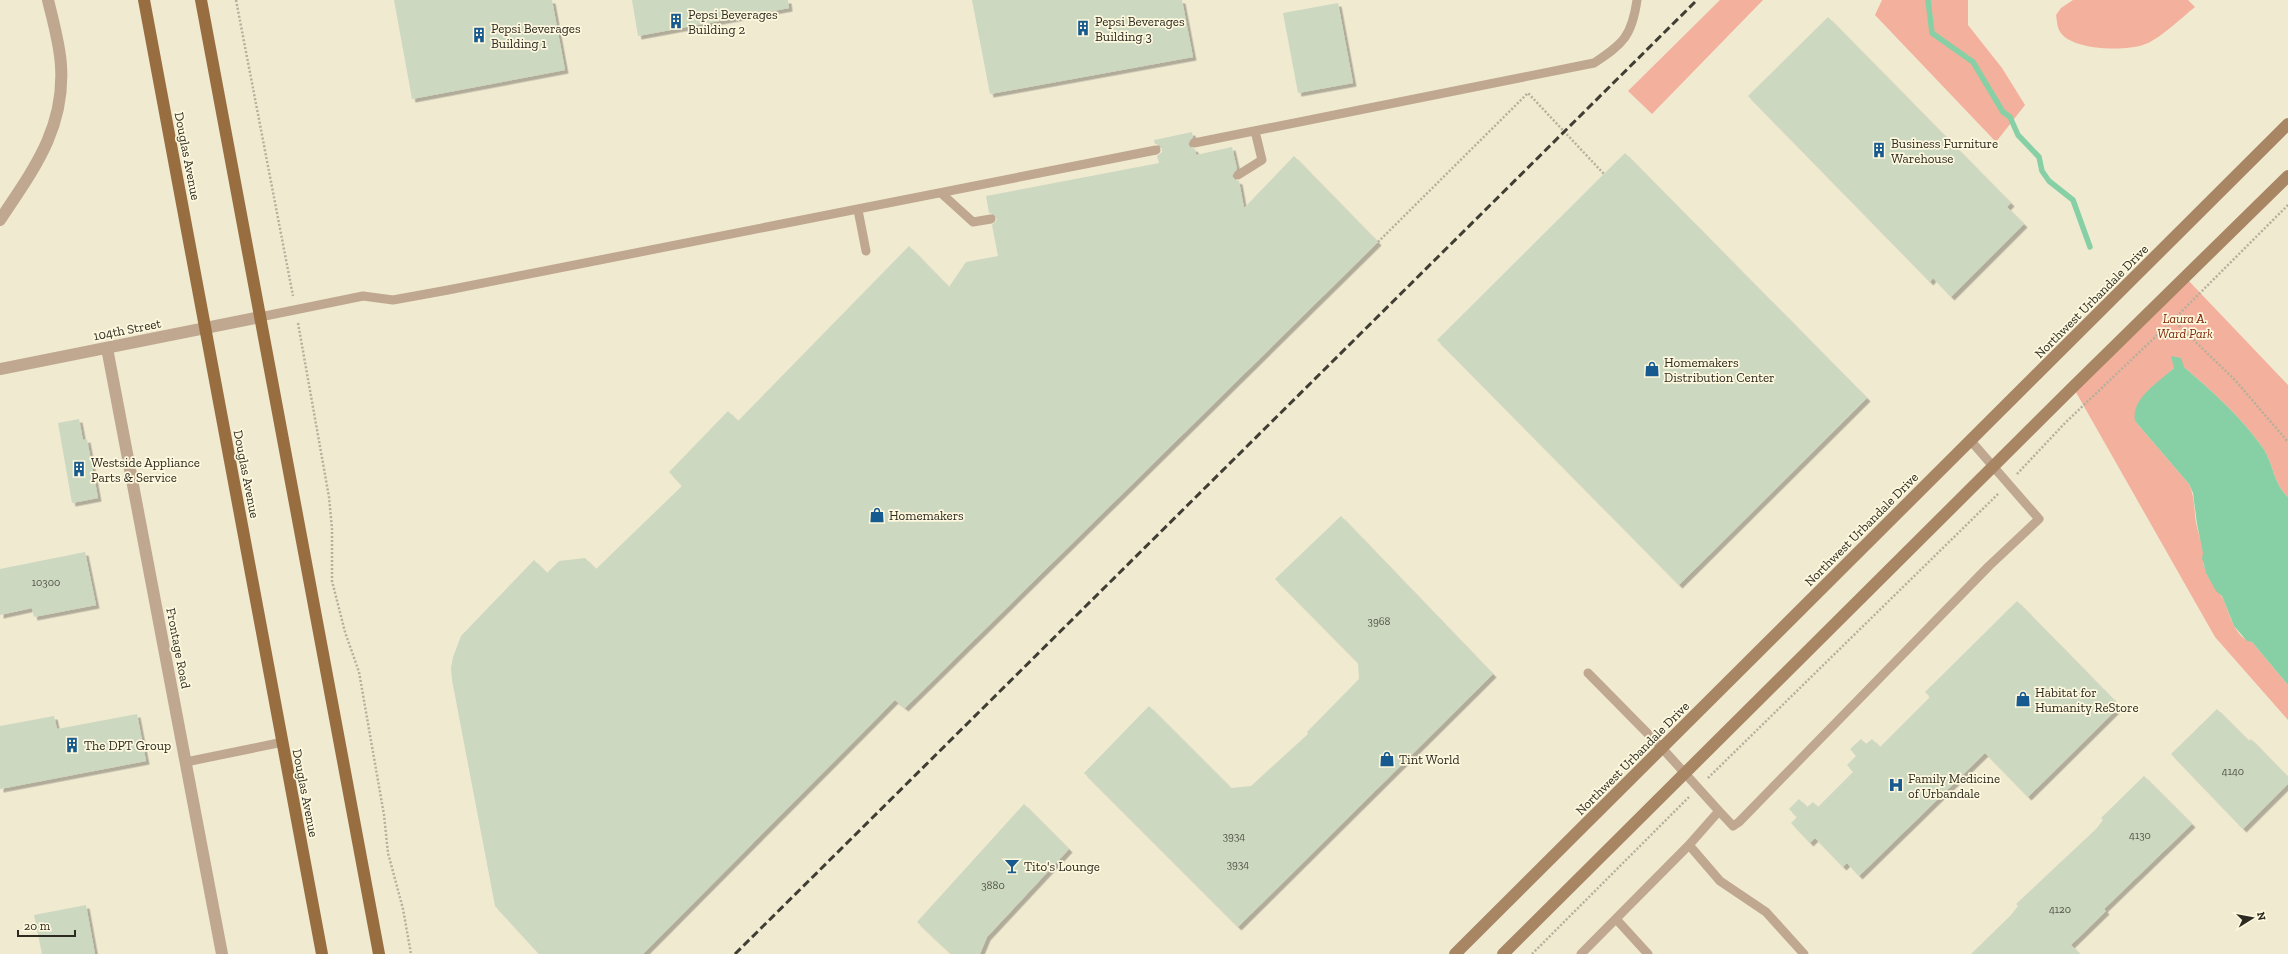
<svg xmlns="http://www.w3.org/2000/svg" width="2288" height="954" viewBox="0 0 2288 954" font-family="'Zilla Slab',serif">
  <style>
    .green { fill: #f3b09c }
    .water { fill: #87d0a5 }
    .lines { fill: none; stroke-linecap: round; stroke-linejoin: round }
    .stream { stroke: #87d0a5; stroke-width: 5.5 }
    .building { fill: #cdd8c1; filter: url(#shadow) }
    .path { stroke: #b5b09c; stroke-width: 2.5; stroke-dasharray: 2 2; stroke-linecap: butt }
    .lane { stroke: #bfa790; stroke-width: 9 }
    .street { stroke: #bfa790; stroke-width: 12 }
    .secondary { stroke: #a88663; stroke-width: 12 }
    .primary { stroke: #986e41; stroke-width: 12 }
    .rail { stroke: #403d33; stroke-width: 3; stroke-dasharray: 8 4; stroke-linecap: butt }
    .labels { text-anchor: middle; stroke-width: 3.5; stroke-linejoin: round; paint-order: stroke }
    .number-label { font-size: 11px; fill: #545649 }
    .poi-label { font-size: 13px; fill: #2c2a21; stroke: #fdf8de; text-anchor: start }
    .street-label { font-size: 13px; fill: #2c2a21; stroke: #fdf8de }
    .park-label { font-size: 13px; font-style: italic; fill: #7f290c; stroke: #fdf8de }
  </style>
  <defs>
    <filter id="shadow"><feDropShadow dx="3.5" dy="3.5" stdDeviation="0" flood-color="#0004"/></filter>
  </defs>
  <rect width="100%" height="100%" fill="#f0ead1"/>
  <!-- green -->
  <path class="green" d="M1720 0H1763L1652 114 1628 91Z
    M1882 0H1968V25L2002 68 2025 105 1996 142 1875 15Z
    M2073 0H2188L2195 7C2181 18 2159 40 2143 45 2124 51 2069 51 2059 30 2057 26 2057 20 2056 15L2061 8Z
    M2186 278 2288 385V497C2274 485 2273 463 2263 448 2241 417 2213 392 2184 367L2174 368 2163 378 2135 421 2189 484C2195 497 2194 510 2196 523 2198 532 2201 541 2203 550 2204 555 2202 560 2204 566 2207 578 2216 587 2222 597 2230 612 2233 637 2252 642L2288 685V720L2215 637 2073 387Z"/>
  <!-- water -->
  <path class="water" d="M2171 356 2181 358 2184 367C2213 392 2241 417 2263 448 2273 463 2274 485 2288 497V685L2252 642 2247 641 2234 626 2222 596 2216 591 2206 573 2202 558 2203 553 2197 524 2193 493 2189 484 2135 421C2131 398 2159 382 2174 368Z"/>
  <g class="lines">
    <!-- stream -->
    <path class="stream" d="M1928 0 1932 33 1973 62 2003 112 2010 117 2018 135 2039 157 2042 171 2049 181 2073 200 2090 247"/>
  </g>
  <!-- building -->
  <path class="building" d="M394 0H552L565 70 412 99Z
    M632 0H788L789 8 638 36Z
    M972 0H1182L1193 57 990 94Z
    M1338 3 1353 83 1298 93 1283 13Z
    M1828 17 2011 203 2007 207 2024 224 1951 297 1933 278 1930 282 1748 96Z
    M1192 132 1193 137 1188 144 1190 147 1195 149 1196 155 1232 147 1237 169 1232 176 1235 180 1239 181 1244 208 1294 156 1378 242 905 708 895 700 643 954H539L495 906 452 680 451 668 453 657 461 636 534 560 547 573 559 561 585 558 596 569 682 486 669 472 728 411 738 421 909 246 949 287 966 262 998 256 992 225 996 221 997 218 993 214 989 213 986 196 1159 163 1157 156 1162 152V148L1158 144H1155L1154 140Z
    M1625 153 1867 398 1679 585 1437 340Z
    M79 419 83 440 87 439 98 498 72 503 58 423Z
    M1341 516 1493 674 1238 927 1084 773 1149 706 1231 788 1251 786 1308 734 1307 732 1359 679 1358 663 1275 579Z
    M85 552 96 605 34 617 32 608 0 615V569Z
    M2017 601 2120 706 2028 797 1985 753 1859 876 1847 863 1843 867 1815 838 1810 843 1791 823 1797 817 1789 809 1799 799 1807 807 1813 802 1818 807 1853 772 1847 765 1856 756 1850 749 1861 739 1866 744 1872 739 1880 747 1930 697 1925 692Z
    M2217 709 2249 741 2251 739 2288 777V784L2243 829 2171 754Z
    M137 714 146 761 0 789V726L54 716 57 729Z
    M2144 776 2192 824 2104 909 2106 911 2071 945 2080 954H1971L2011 915 2018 906 2016 904 2096 829 2103 820 2101 818Z
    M1024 804 1069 849 987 937 980 954H951L917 922Z
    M86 905 95 954H42L34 915Z"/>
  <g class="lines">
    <!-- path -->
    <path class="path" d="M236 0 293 296
      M1378 242 1528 93 1604 174
      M2173 320 2235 380 2288 442
      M298 323 329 497 332 529V581L345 632 359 672 384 815 388 853 403 909 411 954
      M2017 474 2065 423 2173 320 2288 205
      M1708 778 1999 493
      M1532 954 1689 797"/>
    <!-- lane -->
    <path class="lane" d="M1194 143 1594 63C1623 44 1632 36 1637 0
      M1238 175 1262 160 1255 131
      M941 193 973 222 991 219
      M858 210 866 251
      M260 317 363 296 393 300 448 290 1156 150
      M1588 673 1662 748 1719 811
      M186 762 283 742
      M1689 845 1720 881 1766 912 1804 954
      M1617 920 1648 954
      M1581 954 1689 845 1719 811 1733 826 1739 822 1989 566 2039 519 1971 441"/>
    <!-- street -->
    <path class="street" d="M0 220C33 170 65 129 61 66 60 45 53 21 48 0
      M107 348 222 954
      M0 369 260 317"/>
    <!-- secondary -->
    <path class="secondary" d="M1455 954 2288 124
      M1503 954 2073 387 2288 176"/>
    <!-- primary -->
    <path class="primary" d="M144 0 322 954
      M201 0 379 954"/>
    <!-- rail -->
    <path class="rail" d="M735 954 1697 0"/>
  </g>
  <!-- icons -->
  <defs>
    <g id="building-bare" transform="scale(1.2)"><path d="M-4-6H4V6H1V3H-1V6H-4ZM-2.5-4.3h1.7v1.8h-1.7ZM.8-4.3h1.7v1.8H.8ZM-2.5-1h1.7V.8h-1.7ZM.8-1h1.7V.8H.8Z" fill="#175a8f" stroke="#fdf8de" stroke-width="2.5" paint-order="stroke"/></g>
    <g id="shop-bare" transform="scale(1.2)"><path d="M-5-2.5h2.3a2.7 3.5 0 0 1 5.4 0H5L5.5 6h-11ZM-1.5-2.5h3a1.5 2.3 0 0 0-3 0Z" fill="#175a8f" stroke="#fdf8de" stroke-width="2.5" paint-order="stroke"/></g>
    <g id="hospital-bare" transform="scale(1.2)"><path d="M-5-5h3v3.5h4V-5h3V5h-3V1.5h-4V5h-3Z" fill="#175a8f" stroke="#fdf8de" stroke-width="2.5" paint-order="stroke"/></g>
    <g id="bar-bare" transform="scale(1.2)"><path d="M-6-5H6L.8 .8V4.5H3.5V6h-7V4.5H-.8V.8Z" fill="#175a8f" stroke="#fdf8de" stroke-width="2.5" paint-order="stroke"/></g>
  </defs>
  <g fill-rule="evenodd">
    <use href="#building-bare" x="676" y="21"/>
    <use href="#building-bare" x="1083" y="28"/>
    <use href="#building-bare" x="479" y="35"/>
    <use href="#building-bare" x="1879" y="150"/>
    <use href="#shop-bare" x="1652" y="369"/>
    <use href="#building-bare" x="79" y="469"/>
    <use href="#shop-bare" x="877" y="515"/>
    <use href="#shop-bare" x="2023" y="699"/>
    <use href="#building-bare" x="72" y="745"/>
    <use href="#shop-bare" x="1387" y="759"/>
    <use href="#hospital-bare" x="1896" y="785"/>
    <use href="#bar-bare" x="1012" y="866"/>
  </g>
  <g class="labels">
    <!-- number labels -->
    <g class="number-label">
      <text x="46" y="586">10300</text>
      <text x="1379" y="625">3968</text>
      <text x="2233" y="775">4140</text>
      <text x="2140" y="839">4130</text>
      <text x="1234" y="840">3934</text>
      <text x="1238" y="868">3934</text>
      <text x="993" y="889">3880</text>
      <text x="2060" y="913">4120</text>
    </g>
    <!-- poi labels -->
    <g class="poi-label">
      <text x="688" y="19">Pepsi Beverages<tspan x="688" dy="15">Building 2</tspan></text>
      <text x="1095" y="26">Pepsi Beverages<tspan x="1095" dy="15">Building 3</tspan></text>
      <text x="491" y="33">Pepsi Beverages<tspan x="491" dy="15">Building 1</tspan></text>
      <text x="1891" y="148">Business Furniture<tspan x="1891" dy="15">Warehouse</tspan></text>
      <text x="1664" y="367">Homemakers<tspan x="1664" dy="15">Distribution Center</tspan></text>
      <text x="91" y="467">Westside Appliance<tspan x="91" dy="15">Parts &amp; Service</tspan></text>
      <text x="889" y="520">Homemakers</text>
      <text x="2035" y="697">Habitat for<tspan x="2035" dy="15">Humanity ReStore</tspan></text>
      <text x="84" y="750">The DPT Group</text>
      <text x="1399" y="764">Tint World</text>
      <text x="1908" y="783">Family Medicine<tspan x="1908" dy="15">of Urbandale</tspan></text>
      <text x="1024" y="871">Tito's Lounge</text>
    </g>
    <!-- street labels -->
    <g class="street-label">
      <text transform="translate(188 156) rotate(79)" y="5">Douglas Avenue</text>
      <text transform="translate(2091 301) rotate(-45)" y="5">Northwest Urbandale Drive</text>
      <text transform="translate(127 329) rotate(-11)" y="5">104th Street</text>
      <text transform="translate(247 474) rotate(79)" y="5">Douglas Avenue</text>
      <text transform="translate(1861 529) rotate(-45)" y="5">Northwest Urbandale Drive</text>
      <text transform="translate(179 648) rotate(79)" y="5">Frontage Road</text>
      <text transform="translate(1632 758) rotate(-45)" y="5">Northwest Urbandale Drive</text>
      <text transform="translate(306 793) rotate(79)" y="5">Douglas Avenue</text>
    </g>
    <!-- park labels -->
    <g class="park-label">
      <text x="2185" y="323">Laura A.<tspan x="2185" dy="15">Ward Park</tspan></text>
    </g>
  </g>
  <!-- north arrow -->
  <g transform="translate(2252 918) rotate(79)" stroke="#fdf8de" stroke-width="3" paint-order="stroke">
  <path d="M0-3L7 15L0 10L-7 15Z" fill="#2c2a21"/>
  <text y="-6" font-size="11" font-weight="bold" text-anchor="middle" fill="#2c2a21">N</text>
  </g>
  <!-- scale -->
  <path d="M18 930v6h57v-6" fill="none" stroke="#2c2a21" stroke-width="2"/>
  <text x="24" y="930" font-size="12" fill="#2c2a21" stroke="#fdf8de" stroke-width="3" paint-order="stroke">20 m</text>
</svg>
